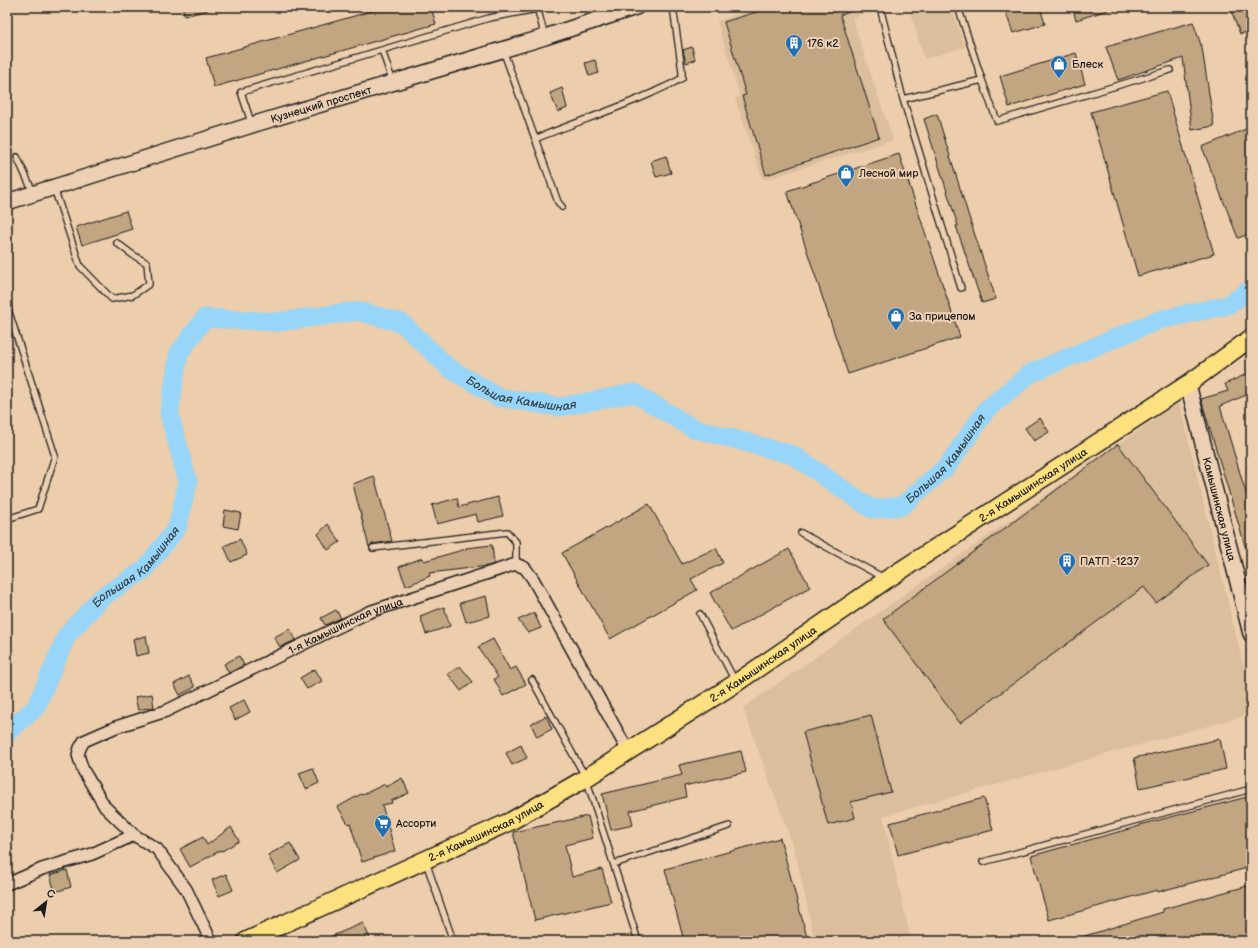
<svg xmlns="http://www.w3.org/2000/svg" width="1258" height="948" viewBox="0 0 1258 948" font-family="'Balsamiq Sans',sans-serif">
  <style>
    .built { fill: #dbbe9c }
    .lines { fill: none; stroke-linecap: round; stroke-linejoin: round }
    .river { stroke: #97d6f8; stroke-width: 19 }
    .building { fill: #c2a682; stroke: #1c1c1c }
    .lane-casing { stroke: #1c1c1c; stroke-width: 8 }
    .street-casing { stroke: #1c1c1c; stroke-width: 14 }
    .secondary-casing { stroke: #1c1c1c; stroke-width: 18 }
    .primary-casing { stroke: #1c1c1c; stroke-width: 20 }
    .lane { stroke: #edcfb3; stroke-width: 5.5 }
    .street { stroke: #edcfb3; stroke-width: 11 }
    .secondary { stroke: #edcfb3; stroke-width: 15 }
    .primary { stroke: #fde080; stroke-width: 17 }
    .labels { text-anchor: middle; stroke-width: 4; stroke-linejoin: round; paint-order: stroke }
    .poi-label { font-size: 11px; fill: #1c1c1c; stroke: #edcfb3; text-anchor: start }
    .street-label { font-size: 11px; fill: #1c1c1c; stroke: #edcfb3 }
    .water-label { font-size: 12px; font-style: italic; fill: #354148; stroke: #edcfb3 }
  </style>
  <rect width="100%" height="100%" fill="#eccdac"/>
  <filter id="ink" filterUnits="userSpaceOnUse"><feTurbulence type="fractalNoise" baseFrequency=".025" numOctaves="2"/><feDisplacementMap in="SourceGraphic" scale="8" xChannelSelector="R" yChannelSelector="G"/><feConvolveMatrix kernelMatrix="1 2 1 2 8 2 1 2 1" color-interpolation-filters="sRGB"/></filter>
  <g filter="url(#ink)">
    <!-- built -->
    <path class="built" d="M761 7H882L852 18 893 140 763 180 735 98 740 96 717 21Z
      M909 7H951L965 47 924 59Z
      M1179 402 1251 697V714L883 816 911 941H815L795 851 743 708Z"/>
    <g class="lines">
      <!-- river -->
      <path class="river" id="s1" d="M7 733 36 707 67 635 102 597 144 570 177 528 188 482 169 413 179 353 205 318 278 322 358 311 402 323 449 368 498 397 560 407 634 393 693 428 793 455 872 509 902 506 948 465 987 409 1031 373 1159 320 1228 305 1251 289"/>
    </g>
    <!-- building -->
    <path class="building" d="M182 7H208V10L185 16Z
      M386 7H431L436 24 214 87 206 58Z
      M772 7H857L858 9 840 15 879 137 766 175 742 96 746 95 724 22Z
      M1004 7H1040L1045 24 1013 33Z
      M1072 7H1110L1111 9 1076 20Z
      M1230 7H1251V31L1240 34Z
      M1193 22 1202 48 1214 126 1192 130 1183 58 1118 80 1106 47Z
      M692 47 695 60 686 63 683 50Z
      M1076 53 1085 84 1009 107 1000 76Z
      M595 60 599 73 589 76 585 63Z
      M562 88 567 108 558 112 550 93Z
      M1167 91 1214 254 1138 276 1091 112Z
      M937 114 968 214 996 299 982 303 956 226H958L924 119Z
      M1251 127V233L1238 238 1202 147Z
      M899 154 960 337 848 374 787 191Z
      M666 156 671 173 656 177 651 161Z
      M126 211 132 229 82 245 76 227Z
      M1251 372V393L1220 406 1251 510V558L1249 559 1201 399 1228 391 1225 384Z
      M1040 418 1049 432 1034 441 1025 428Z
      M1118 444 1208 565 1156 603 1144 587 960 723 883 619Z
      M374 476 392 541 372 544 369 547 353 484Z
      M498 497 503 516 478 522 476 514 437 524 432 505 457 498 459 507Z
      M649 504 682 564 716 548 723 563 691 579 697 590 610 639 562 553Z
      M225 510 241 513 238 529 223 526Z
      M328 524 340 542 328 550 318 534Z
      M240 539 247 555 231 562 224 546Z
      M492 545 494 564 488 566 429 573 430 576 406 586 399 567 422 558 424 561 466 549V548Z
      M789 549 810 587 731 631 710 593Z
      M486 596 490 616 466 622 460 603Z
      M444 607 450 626 426 634 420 616Z
      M336 610 341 618 325 625 321 618Z
      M534 613 541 628 528 633 518 620Z
      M290 629 296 640 280 647 274 637Z
      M146 636 149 653 136 656 133 639Z
      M493 639 510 670 516 667 526 684 503 696 494 679 498 677 478 647Z
      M239 656 244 665 229 673 224 664Z
      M460 666 473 682 461 691 448 674Z
      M315 669 322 681 307 689 300 678Z
      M189 676 195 687 180 695 174 684Z
      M152 694 154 707 138 710 135 697Z
      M244 700 250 712 235 720 229 708Z
      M871 715 891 792 851 802 855 818 828 825 803 732Z
      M546 716 552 729 537 737 531 724Z
      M1220 739 1226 769 1140 788 1134 758Z
      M521 745 527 758 512 765 506 753Z
      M741 751 746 772 684 786 686 797 630 811 633 825 611 830 602 794 682 775 679 765Z
      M313 768 319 783 306 789 299 773Z
      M402 778 409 793 391 801 392 803 382 805 395 851 362 862 350 823 348 824 338 807 361 794 362 795 385 784 386 787Z
      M1251 796V867L1157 892V890L1049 920 1031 856 1140 826V825Z
      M984 798 993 830 898 855 890 823Z
      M588 816 593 838 565 845 572 877 602 869 611 902 535 920 513 832Z
      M231 827 239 841 222 851 221 850 190 867 180 849 203 837 207 845Z
      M780 838 808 941H684L665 869Z
      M290 843 300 860 277 873 268 855Z
      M67 870 71 887 55 892 50 875Z
      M226 874 233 890 219 896 212 880Z
      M1251 885V941H1075V939L1163 912V909Z
      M363 923 371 941H320Z"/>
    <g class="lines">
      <!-- lane casing -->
      <g class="lane-casing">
        <path id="lane" d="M537 7 545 37
          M880 7 903 99
          M958 7 982 80 997 121 1170 70
          M382 50 393 83
          M503 50 558 202 562 207
          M252 125 241 92 489 18 537 9
          M535 139C574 123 614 110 652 93 662 88 673 84 682 78V71L673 7
          M17 157 33 192
          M54 188 80 266 112 299 133 295 149 284 147 263 133 255 117 243
          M961 288 903 99 982 80
          M7 306 55 456 38 509 7 519
          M801 533 884 578
          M373 548 507 532 516 542V564
          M700 614 735 681
          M532 680 586 778 638 941
          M426 862 453 941
          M983 862 1251 789
          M614 864 729 826"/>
      </g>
      <!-- street casing -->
      <g class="street-casing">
        <g id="street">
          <path d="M7 884 42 869 92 854 134 835"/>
          <path id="s2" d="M211 941 186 889 157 849 134 835 105 807 83 770 78 755 80 748 84 741 116 727 166 711 369 612 516 564 525 568 533 579 628 751"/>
        </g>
      </g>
      <!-- secondary casing -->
      <g class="secondary-casing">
        <g id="secondary">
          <path id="s3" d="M7 202 258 123 545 37 636 7"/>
          <path id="s4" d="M1188 384 1251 634"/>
        </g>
      </g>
      <!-- primary casing -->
      <g class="primary-casing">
        <g id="primary">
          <path id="s5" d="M246 941 511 821 586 778 736 683 886 580 1188 384 1251 338"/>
        </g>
      </g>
      <!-- lane -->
      <use href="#lane" class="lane"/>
      <!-- street -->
      <use href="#street" class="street"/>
      <!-- secondary -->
      <use href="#secondary" class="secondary"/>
      <!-- primary -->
      <use href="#primary" class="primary"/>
    </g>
  </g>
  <!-- icons -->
  <defs>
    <g id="building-pin" transform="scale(0.9)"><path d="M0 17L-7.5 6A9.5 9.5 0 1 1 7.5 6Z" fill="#1f6fb2" stroke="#edcfb3"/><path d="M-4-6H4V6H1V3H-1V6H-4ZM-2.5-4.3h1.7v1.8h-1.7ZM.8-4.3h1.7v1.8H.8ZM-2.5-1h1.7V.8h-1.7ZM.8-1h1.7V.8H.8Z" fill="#fff"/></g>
    <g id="shop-pin" transform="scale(0.9)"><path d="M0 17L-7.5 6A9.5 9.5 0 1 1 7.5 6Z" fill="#1f6fb2" stroke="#edcfb3"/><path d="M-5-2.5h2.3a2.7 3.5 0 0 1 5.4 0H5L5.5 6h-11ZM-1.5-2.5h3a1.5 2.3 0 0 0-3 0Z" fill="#fff"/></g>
    <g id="supermarket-pin" transform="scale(0.9)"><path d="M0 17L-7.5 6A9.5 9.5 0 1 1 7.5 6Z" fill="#1f6fb2" stroke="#edcfb3"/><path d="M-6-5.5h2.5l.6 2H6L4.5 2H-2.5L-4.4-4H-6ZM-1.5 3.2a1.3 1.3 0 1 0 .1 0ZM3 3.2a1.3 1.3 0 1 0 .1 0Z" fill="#fff"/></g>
  </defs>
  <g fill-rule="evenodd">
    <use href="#building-pin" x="794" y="43"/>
    <use href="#shop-pin" x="1059" y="64"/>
    <use href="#shop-pin" x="846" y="173"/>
    <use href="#shop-pin" x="896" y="316"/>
    <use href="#building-pin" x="1067" y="561"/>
    <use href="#supermarket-pin" x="383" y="823"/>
  </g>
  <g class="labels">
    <!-- poi labels -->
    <g class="poi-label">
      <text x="807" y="47">176 к2</text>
      <text x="1072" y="68">Блеск</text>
      <text x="859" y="177">Лесной мир</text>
      <text x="909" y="320">За прицепом</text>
      <text x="1080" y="565">ПАТП -1237</text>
      <text x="396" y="827">Ассорти</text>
    </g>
    <!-- street labels -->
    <g class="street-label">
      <text dy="4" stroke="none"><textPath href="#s3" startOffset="329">Кузнецкий проспект</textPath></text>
      <text dy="4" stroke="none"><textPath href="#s5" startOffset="912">2-я Камышинская улица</textPath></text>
      <text dy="4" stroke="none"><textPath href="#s4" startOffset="129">Камышинская улица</textPath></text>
      <text dy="4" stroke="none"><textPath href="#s2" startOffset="535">1-я Камышинская улица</textPath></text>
      <text dy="4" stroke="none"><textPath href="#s5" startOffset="588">2-я Камышинская улица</textPath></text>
      <text dy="4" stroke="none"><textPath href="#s5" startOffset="264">2-я Камышинская улица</textPath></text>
    </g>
    <!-- water labels -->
    <g class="water-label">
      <text dy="4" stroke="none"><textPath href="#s1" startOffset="839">Большая Камышная</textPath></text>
      <text dy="4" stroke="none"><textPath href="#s1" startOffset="1318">Большая Камышная</textPath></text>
      <text dy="4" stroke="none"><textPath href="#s1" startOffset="215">Большая Камышная</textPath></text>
    </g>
  </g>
  <!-- margin -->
  <rect width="1258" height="948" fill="none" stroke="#edcfb3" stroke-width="24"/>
  <rect x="12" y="12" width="1234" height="924" fill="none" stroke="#1c1c1c" stroke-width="1.5" filter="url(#ink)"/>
  <!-- north arrow -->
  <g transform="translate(46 902) rotate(30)" stroke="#edcfb3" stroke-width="3" paint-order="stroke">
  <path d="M0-3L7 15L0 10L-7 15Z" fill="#1c1c1c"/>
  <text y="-6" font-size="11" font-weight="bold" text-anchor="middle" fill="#1c1c1c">С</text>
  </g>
</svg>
